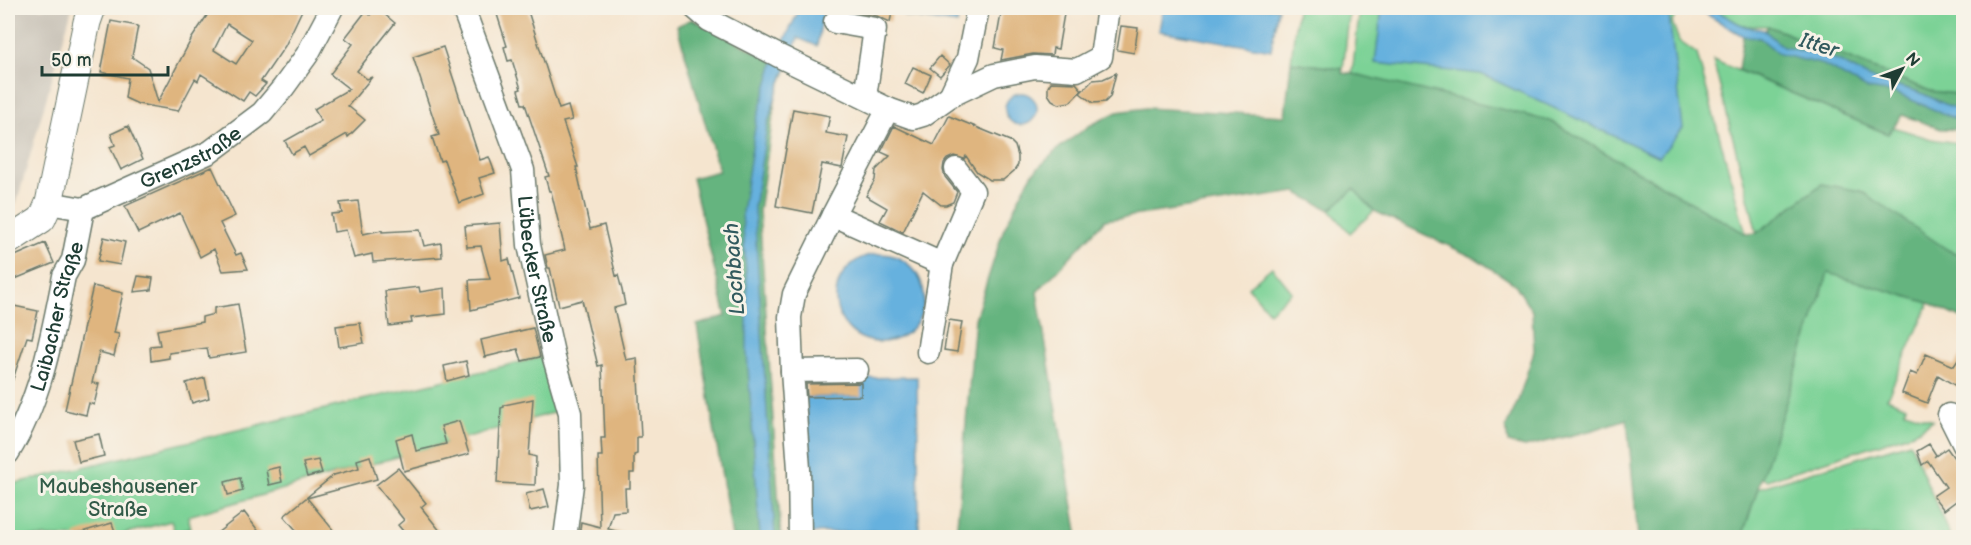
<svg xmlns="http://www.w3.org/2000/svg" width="1971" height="545" viewBox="0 0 1971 545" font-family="'Balsamiq Sans',sans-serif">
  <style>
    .industrial { fill: #c9c3b8 }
    .green { fill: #7cd296; stroke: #4e8865; stroke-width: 1.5 }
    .forest { fill: #65b47f; stroke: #42785a; stroke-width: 1.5 }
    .water { fill: #66b1de; stroke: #427789; stroke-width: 1.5 }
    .building { fill: #dfb57f; fill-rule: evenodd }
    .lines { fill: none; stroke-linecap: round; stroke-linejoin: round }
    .minor-casing { stroke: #6a786a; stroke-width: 25 }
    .major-casing { stroke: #6a786a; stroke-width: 29 }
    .minor { stroke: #fff; stroke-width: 22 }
    .major { stroke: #fff; stroke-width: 27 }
    .labels { text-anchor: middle; stroke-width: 6; stroke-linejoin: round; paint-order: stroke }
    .street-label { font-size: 20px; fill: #1f3d34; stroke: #f7f3e8 }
    .park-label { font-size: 20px; fill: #325b48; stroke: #f7f3e8 }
    .water-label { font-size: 21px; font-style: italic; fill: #315a5e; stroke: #f7f3e8 }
  </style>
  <rect width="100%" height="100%" fill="#f7f3e8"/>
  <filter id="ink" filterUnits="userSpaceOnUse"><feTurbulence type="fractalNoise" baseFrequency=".0167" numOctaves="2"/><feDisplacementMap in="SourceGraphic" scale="12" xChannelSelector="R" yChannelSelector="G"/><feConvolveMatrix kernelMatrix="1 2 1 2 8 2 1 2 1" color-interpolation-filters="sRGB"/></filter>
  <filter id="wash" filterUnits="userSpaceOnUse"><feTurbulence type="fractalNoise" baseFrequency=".008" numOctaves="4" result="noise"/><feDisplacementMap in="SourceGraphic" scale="24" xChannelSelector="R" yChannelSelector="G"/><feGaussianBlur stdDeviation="1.35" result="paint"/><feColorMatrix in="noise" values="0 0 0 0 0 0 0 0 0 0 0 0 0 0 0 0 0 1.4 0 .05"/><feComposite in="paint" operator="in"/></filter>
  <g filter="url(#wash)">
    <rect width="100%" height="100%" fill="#f5e5cf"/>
    <!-- industrial -->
    <path class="industrial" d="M8 8H72L16 205 8 194Z"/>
    <!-- green -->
    <path class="green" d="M1297 8H1350L1343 69 1291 62Z
      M1360 8H1684L1678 11 1672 22 1679 41 1697 54 1746 234 1550 121 1352 74Z
      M1712 8H1963V95L1930 91 1768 26H1743Z
      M1713 60 1888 134 1893 127 1931 139 1963 144V256L1948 250 1822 184 1757 233Z
      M1354 189 1374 211 1350 233 1330 210Z
      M1272 267 1292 292 1269 312 1248 287Z
      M1828 272 1929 303 1887 398 1906 406 1905 411 1933 420 1913 433 1767 480 1761 478Z
      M542 357 544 364 549 362 563 410 188 516 191 528 175 533 171 521 112 537H8V485Z
      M1910 442 1950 537 1742 538 1758 488Z"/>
    <!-- forest -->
    <path class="forest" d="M692 19 787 68 776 95 759 211 781 537H732L697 325 726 316 692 178 719 171 677 26Z
      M1768 26 1930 91 1963 95V130L1941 129 1902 115 1888 134 1738 70 1743 36 1760 38Z
      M1291 62 1343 69 1342 73 1359 75 1550 121 1746 234 1757 233 1822 184 1861 191 1948 250 1963 256V319L1929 303 1828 273 1742 537H1638L1627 419 1593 430 1525 447 1508 443 1506 427 1518 401 1534 351 1532 311 1515 284 1477 259 1374 211 1354 189 1330 210 1296 192 1105 220 1037 292 1078 537H956L975 319 1003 231 1023 190 1033 173 1059 148 1089 126 1117 112 1146 108 1285 116Z"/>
    <!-- water -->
    <path class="water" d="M800 8H824L817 46 798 38 776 95 767 126 754 208 775 537 760 538 747 353V287L742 213 756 121 774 62Z
      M905 8H960L957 24 904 16Z
      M1163 8H1278L1271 50 1159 31Z
      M1382 8H1668L1683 128 1659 157 1481 74 1375 63Z
      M1696 8H1712L1743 26 1764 30 1783 47 1823 55 1842 63 1870 78 1919 92 1960 111H1963V122L1895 93 1867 89 1824 65 1779 54 1760 38 1743 36Z
      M1005 109a16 16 0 1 1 32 0a16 16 0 1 1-32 0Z
      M836 298a44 44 0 1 1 88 0a44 44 0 1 1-88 0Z
      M917 377 919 530 810 533 806 397 860 396V378Z"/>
    <g id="blocks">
      <!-- building -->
      <path class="building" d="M212 8H303L285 46 261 81 266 84 255 96 249 92 243 101 201 74 198 81 195 79 178 111 138 104 125 98 128 78 101 72 111 21 138 26 132 57 148 68 158 102 192 38ZM227 24 252 40 236 64 214 50Z
        M377 8 395 23 357 71 367 79 372 77 348 106 365 120 348 137 347 134 309 156 304 147 292 154 285 141 321 121 314 109 349 89 330 74 353 44 345 38 366 11 370 15Z
        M495 8H527L559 109 568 106 572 120 563 122 578 167H576L590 229 604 225 616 276 618 275 622 290 625 305 614 308 626 360 637 358 641 437H637V454L634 455V473H630V488H625L626 511 613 512 608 529 624 533 623 537H579L581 522 600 527 598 456H602L601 438H605L602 365 598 366 582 300 559 306 550 268H548L545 255 565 250 551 191H549L545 177 549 176 525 104H522L518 90 521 89 512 60 508 61 504 47 507 46Z
        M851 8H893L890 22 877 16 850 11Z
        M1002 8H1065L1058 49 1053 48 1052 55 1033 54 1001 60 1003 50 995 48Z
        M1121 26 1138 28 1134 53 1117 50Z
        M443 47 480 160 489 157 495 173 479 178 484 194 459 203 444 160 440 161 432 137 439 135 413 57Z
        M940 56 950 65 940 76 930 68Z
        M913 67 931 75 923 93 905 84Z
        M1116 73 1110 97 1105 102 1093 103 1080 93 1093 80 1103 79Z
        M1051 82 1076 83 1082 90 1070 102 1059 104 1052 100 1048 94V87Z
        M793 109 830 116 826 133 848 137 842 168 822 164 812 213 776 206Z
        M949 116 1010 141 1015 146 1018 156V165L1014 171 1003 180H990L977 172 966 156 964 159 954 156 947 159 944 163 943 170 945 177 957 192 953 202 946 205H941L923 191 903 232 880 221 887 208 866 196 875 180 876 170 890 156 881 152 894 126 934 145Z
        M128 126 143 159 121 170 110 147 115 145 111 134Z
        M212 167 235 216 220 223 236 255 241 253 248 269 223 271 214 249 200 257 180 213 138 233 125 206Z
        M358 201 363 234 382 230V232L420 230 424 246 441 243 442 257 373 262 372 254 354 258 346 230 334 232 331 214 342 213 340 203Z
        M500 223 503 261 509 259 519 298 471 310 469 280 490 279 481 246 467 247 465 226Z
        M104 237 125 242 120 265 98 261Z
        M45 243 54 263 15 279 8 259Z
        M138 276 153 278 151 290 134 292Z
        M93 286 123 293 114 333 119 334 114 356 99 352 92 383 99 384 94 405 89 403 86 415 65 410Z
        M419 287 420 292 445 288 446 314 411 318 412 323 389 326 385 291Z
        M238 304 246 352 209 358 207 348 169 353V358L151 361 150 346 160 345 157 330 202 322V317L214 314V308Z
        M14 306 38 311 32 338 27 337 10 388H8V333Z
        M949 320 962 322 957 352 944 350Z
        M360 323 364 343 339 347 336 326Z
        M533 328 540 357 522 361 518 349 485 357 481 340Z
        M1964 351V391L1938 375 1927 403 1902 393 1910 372 1917 375 1926 354 1954 366Z
        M466 361 469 375 447 381 444 366Z
        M205 378 209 398 192 403 186 383Z
        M861 383V396L807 397 806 384Z
        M533 399 529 455 536 457 535 485 497 483 501 408 504 407V405Z
        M459 421 469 454 404 471 396 439 412 434 416 451 446 444 441 426Z
        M99 434 104 456 79 462 73 440Z
        M1929 444 1936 455 1934 457 1947 448 1964 472V495L1944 510 1933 496 1946 487 1928 461 1922 465 1917 451Z
        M370 456 377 479 307 498 334 531 325 537H302L284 516 334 475 359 468 357 460Z
        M318 460 322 473 307 477 303 463Z
        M279 467 282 482 269 485 266 470Z
        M398 468 426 503 421 507 445 537H408L398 525 404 520 376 485Z
        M240 478 243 491 228 495 225 482Z
        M544 489 549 507 530 511 526 494Z
        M244 512 263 537H212Z
        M112 523 117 537H75V534Z"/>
    </g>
  </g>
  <g filter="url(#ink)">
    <use href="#blocks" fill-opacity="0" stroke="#6a786a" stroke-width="1.5"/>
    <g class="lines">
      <!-- minor casing -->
      <g class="minor-casing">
        <g id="minor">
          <path id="s1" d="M463 8 523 170 529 245 554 358 570 413 572 485 565 538"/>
          <path d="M695 8 709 20 777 55 888 109 833 215 942 264 973 191 956 169"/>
          <path d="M835 22 875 29 865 97"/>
          <path d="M950 96 968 58 978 8"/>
          <path d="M888 109 913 118 923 115 950 96 994 75 1035 67 1077 70 1101 57 1108 8"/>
          <path id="s2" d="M49 203 83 209 210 152 262 113 283 88 307 55 332 8"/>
          <path d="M833 215 794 294 790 317 792 371 857 370"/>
          <path d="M928 352 942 264"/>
          <path d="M792 371 799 469 800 538"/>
          <path d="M1949 415 1964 445"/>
          <path id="s3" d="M8 453C41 400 52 336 64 276L73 260 83 209"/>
        </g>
      </g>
      <!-- major casing -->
      <g class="major-casing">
        <path id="major" d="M8 241 42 219 49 203 87 22 92 8"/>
      </g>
      <!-- minor -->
      <use href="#minor" class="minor"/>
      <!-- major -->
      <use href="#major" class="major"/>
    </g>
  </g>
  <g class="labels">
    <!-- street labels -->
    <g class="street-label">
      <text dy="7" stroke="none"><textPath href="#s2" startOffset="154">Grenzstraße</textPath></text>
      <text dy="7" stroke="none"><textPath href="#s1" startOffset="273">Lübecker Straße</textPath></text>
      <text dy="7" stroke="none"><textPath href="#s3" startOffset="146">Laibacher Straße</textPath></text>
    </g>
    <!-- park labels -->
    <g class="park-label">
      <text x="118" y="493">Maubeshausener<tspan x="118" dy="23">Straße</tspan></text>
    </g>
    <!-- water labels -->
    <g class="water-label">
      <text transform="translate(1819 45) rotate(17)" y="7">Itter</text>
      <text transform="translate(734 269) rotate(-94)" y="7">Lochbach</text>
    </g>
  </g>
  <!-- margin -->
  <rect width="1971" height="545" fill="none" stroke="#f7f3e8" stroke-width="30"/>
  <!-- north arrow -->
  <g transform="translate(1902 69) rotate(49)" stroke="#f7f3e8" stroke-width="4.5" paint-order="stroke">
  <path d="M0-4.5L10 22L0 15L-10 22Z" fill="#1f3d34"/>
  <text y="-9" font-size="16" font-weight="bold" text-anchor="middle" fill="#1f3d34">N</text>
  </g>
  <!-- scale -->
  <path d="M42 66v9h126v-9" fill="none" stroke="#1f3d34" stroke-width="3"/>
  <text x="51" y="66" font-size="18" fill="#1f3d34" stroke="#f7f3e8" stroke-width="4.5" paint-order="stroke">50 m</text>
</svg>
